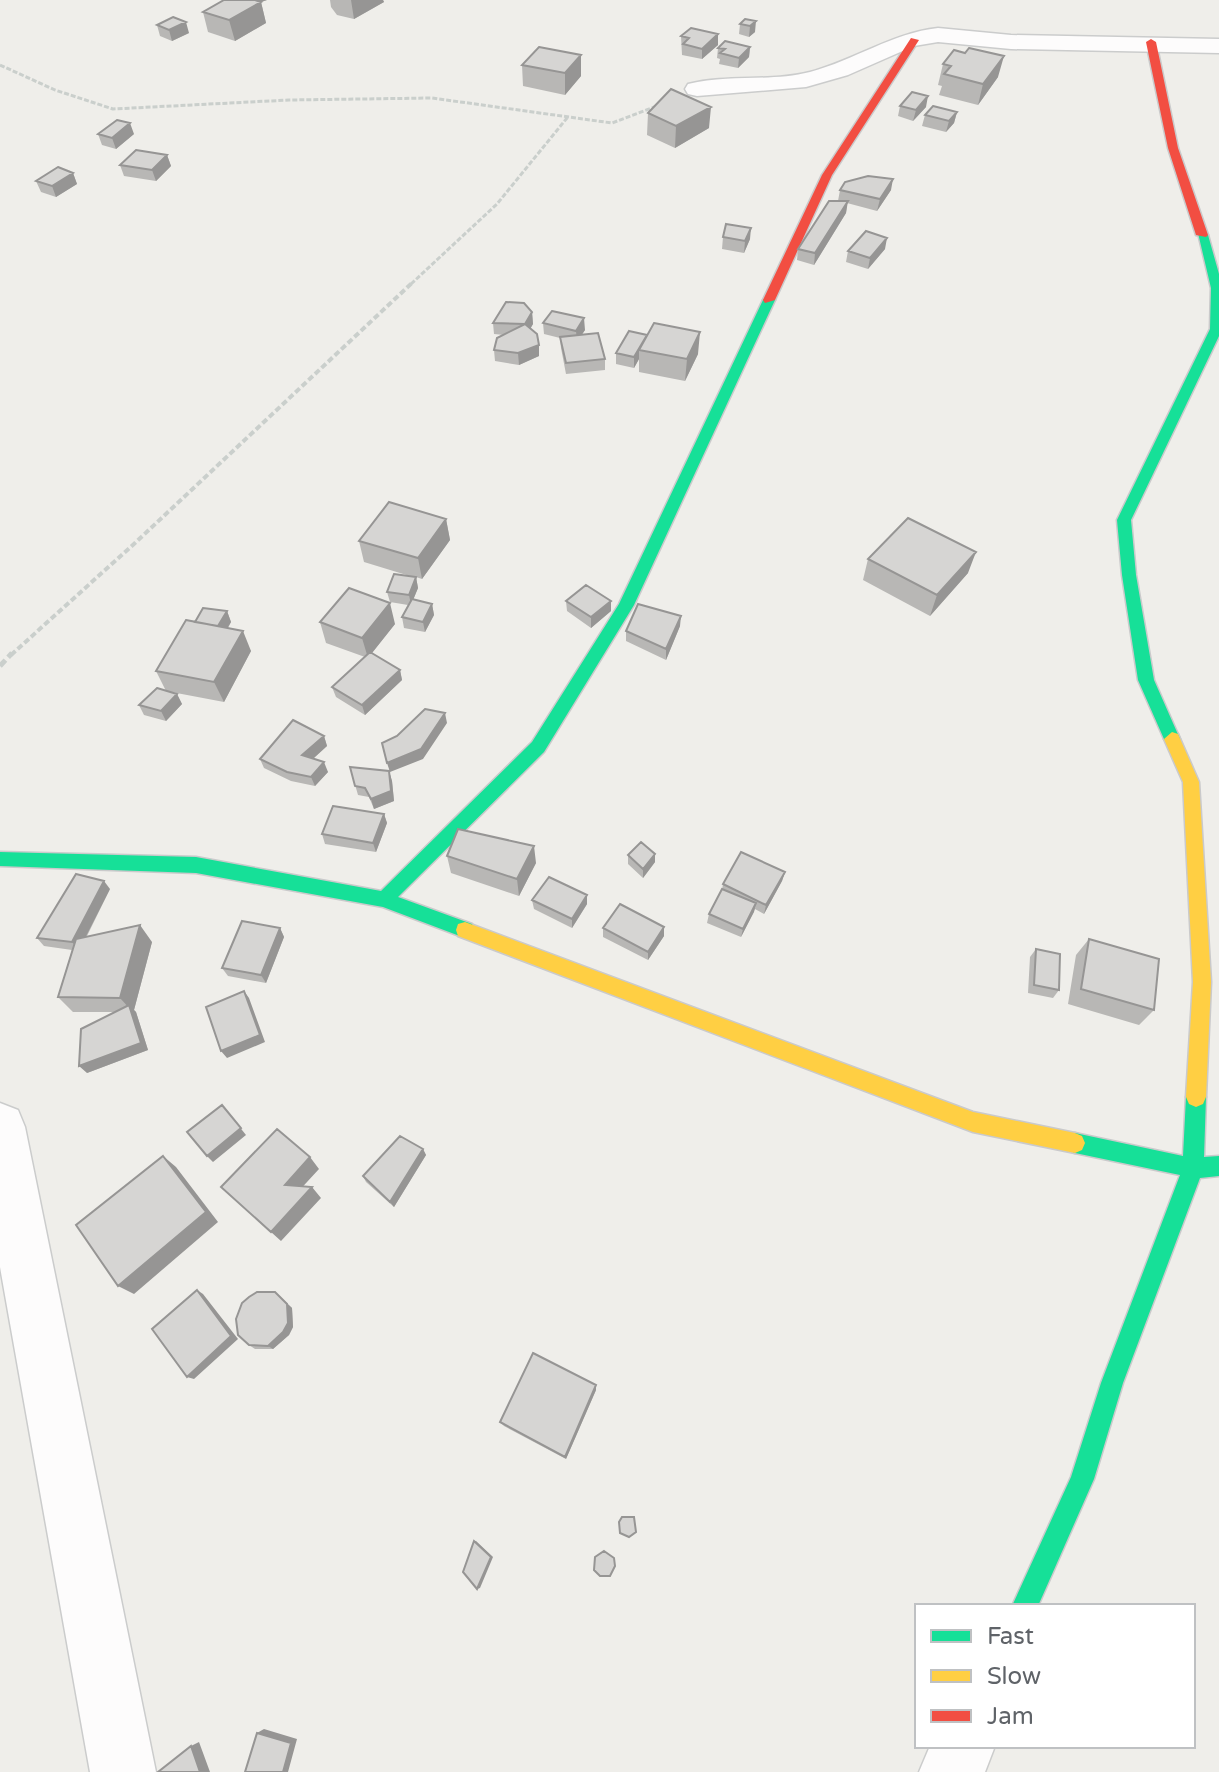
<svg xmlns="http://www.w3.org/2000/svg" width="1219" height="1772" viewBox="0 0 1219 1772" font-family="'Varela Round',sans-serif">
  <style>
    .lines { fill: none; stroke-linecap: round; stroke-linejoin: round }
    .street-casing { stroke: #cbcccc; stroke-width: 3 }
    .fast-casing { stroke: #cacacb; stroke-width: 3 }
    .slow-casing { stroke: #cacacb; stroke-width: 3 }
    .jam-casing { stroke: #cacacb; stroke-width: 3 }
    .path-far2 { stroke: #cacfcc; stroke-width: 3; stroke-dasharray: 5 2; stroke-linecap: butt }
    .path-far1 { stroke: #cacfcc; stroke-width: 4; stroke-dasharray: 6 3; stroke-linecap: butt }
    .path { stroke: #cacfcc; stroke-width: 5; stroke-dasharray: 8 4; stroke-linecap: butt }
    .street { fill: #fdfcfc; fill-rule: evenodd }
    .fast { fill: #16e098; fill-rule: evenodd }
    .slow { fill: #ffcf43; fill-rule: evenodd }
    .jam { fill: #f24e42; fill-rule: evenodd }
    .wall { fill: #b8b7b5 }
    .shaded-wall { fill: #969594 }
    .building { fill: #d6d5d3; stroke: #969594; stroke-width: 2 }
  </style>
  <rect width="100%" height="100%" fill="#efeeea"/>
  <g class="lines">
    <!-- street casing -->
    <g class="street-casing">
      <path id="street" d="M938 28 1011 35 1219 39V53L1011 49 938 42 914 46 848 75 806 87 697 96 688 94 685 89 688 84C729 74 771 82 810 72 855 60 892 33 938 28Z
        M0 1103 18 1110 25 1127 156 1772H90L0 1267Z
        M930 1746H995L985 1772H919Z"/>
    </g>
    <!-- fast casing -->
    <g class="fast-casing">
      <path id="fast" d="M1198 233 1208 235 1219 274V336L1131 520 1136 575 1154 680 1180 739 1172 746 1164 739 1138 680 1122 575 1117 520 1210 329 1211 288Z
        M769 296 775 300 634 605 544 752 398 897 472 924 474 930 472 936 465 938 383 907 196 873 0 866V852L196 857 381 891 532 742 619 604 763 300Z
        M1196 1087 1203 1090 1206 1097 1204 1157 1219 1156V1176L1200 1178 1123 1383 1094 1479 1038 1606H1012L1071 1477 1101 1383 1180 1175 1075 1153 1068 1150 1065 1143 1068 1136 1075 1133 1183 1156 1186 1097 1189 1090Z"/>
    </g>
    <!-- slow casing -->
    <g class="slow-casing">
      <path id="slow" d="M1172 732 1178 734 1199 782 1211 982 1206 1097 1203 1104 1196 1107 1189 1104 1186 1097 1193 982 1183 782 1164 739Z
        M465 922 973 1112 1075 1133 1082 1136 1085 1143 1082 1150 1075 1153 973 1132 458 936 456 930 458 924Z"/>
    </g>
    <!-- jam casing -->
    <g class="jam-casing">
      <path id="jam" d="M911 38 919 40 832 175 775 300 765 303 763 300 822 175Z
        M1151 39 1156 42 1178 148 1208 235 1206 237 1196 235 1168 148 1146 42Z"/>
    </g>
    <!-- path-far2 -->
    <path class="path-far2" d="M0 65 55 90 113 109 289 100 432 98 612 123 657 106
      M411 284 497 204 567 118"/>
    <!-- path-far1 -->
    <path class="path-far1" d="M11 655 135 543 413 282"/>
    <!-- path -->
    <path class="path" d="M0 666 12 653"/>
    <!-- street -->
    <use href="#street" class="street"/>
    <!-- fast -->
    <use href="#fast" class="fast"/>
    <!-- slow -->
    <use href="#slow" class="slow"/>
    <!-- jam -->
    <use href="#jam" class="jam"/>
  </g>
  <!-- wall -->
  <path class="wall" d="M224 0H267L261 2 266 23 235 41 208 32 203 12Z
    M330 0H383L384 2 354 19 337 15 331 7Z
    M745 19 755 32 749 37 739 34 740 24Z
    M157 25 189 33 172 41 160 36Z
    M718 34V45L702 59 682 55 681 36Z
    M750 47 749 57 738 68 719 64 720 59 717 58 718 48Z
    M943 64 998 77 978 105 939 95 942 86 938 85Z
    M522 65 581 76 565 95 523 86Z
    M900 106 926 107 913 121 898 116Z
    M957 112 954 123 946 132 922 126 925 115Z
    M648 113 709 128 675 148 647 135Z
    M98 134H134L116 149 102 145Z
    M167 155 171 166 156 181 124 176 120 165Z
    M73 173 77 184 56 197 41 192 36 181Z
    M840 190H891L877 211 847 203 846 213 814 265 797 260 798 249 838 201Z
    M723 237 750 239 744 253 722 249Z
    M885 249 868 269 846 262 848 251Z
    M532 312 533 324 530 329 539 356 519 365 495 361 494 350 504 335 494 334 493 323Z
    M543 323 585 330 582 334 605 359V370L566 374 561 348 560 338 544 334Z
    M629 331 698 354 685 381 639 372V359L634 368 616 364V353Z
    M446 519 450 540 422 579 416 577 418 588 413 600 432 604 434 615 425 632 404 628 402 617 408 605 390 602 387 592 413 577 364 562 359 541Z
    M868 559 968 573 930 616 863 580Z
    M566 601H611V611L591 628 567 611Z
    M227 611 231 622 228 628 251 651 224 702 166 691 156 671 195 622Z
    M320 622 395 624 372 653 400 670 402 680 365 715 336 697 332 687 365 657 326 643Z
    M680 626 666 660 626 641V631Z
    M177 694 182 704 166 721 144 715 139 705Z
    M324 736 327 746 313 759 328 772 315 786 291 781 264 768 260 759Z
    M350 767 389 771 392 781 394 801 374 809 369 797 358 795Z
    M384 814 387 823 376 852 325 844 322 834Z
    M628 855 655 862 643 878 628 864Z
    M447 856 536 863 519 896 451 873Z
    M785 872 782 881 764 914 755 909 741 937 707 923 709 914 722 890 723 884Z
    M110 889 87 936 152 942 134 1010 136 1012 148 1050 87 1073 114 1012H73L58 997 72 950 44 946 37 938Z
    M587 895V904L572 928 534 909 532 900Z
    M280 928 284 937 266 983 228 976 222 968Z
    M603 928 664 936 648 960 603 937Z
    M1089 939 1154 1010 1139 1025 1068 1004 1076 955Z
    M1036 949 1059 990 1053 998 1028 993 1030 957Z
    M423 1149 426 1155 394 1207 366 1182 363 1176Z
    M275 1292 292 1308 293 1327 289 1335 273 1349H255L249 1345Z
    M596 1390 566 1459 504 1426 500 1422Z"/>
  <!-- shaded-wall -->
  <path class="shaded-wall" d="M253 0H267L261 2 266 23 235 41 229 20Z
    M351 0H383L384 2 354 19Z
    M756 21 755 32 749 37 750 26Z
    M186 22 189 33 172 41 169 30Z
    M718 34V45L702 59V49Z
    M750 47 749 57 738 68 739 58Z
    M581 55V76L565 95V73Z
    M1004 56 998 77 978 105 983 84Z
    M928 96 926 107 913 121 916 110Z
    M711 107 709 128 675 148 676 126Z
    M957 112 954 123 946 132 949 121Z
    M130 123 134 134 116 149 112 138Z
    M167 155 171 166 156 181 152 170Z
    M73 173 77 184 56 197 52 186Z
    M893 179 891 190 877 211 880 199Z
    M848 201 846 213 814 265 815 253Z
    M751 228 750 239 744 253 745 241Z
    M887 238 885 249 868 269 870 258Z
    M532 312 533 324 526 336 525 324Z
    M584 318 585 330 577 342 576 331Z
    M700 332 698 354 685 381 687 359Z
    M647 335 639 350V359L634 368V357Z
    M539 345V356L519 365 518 353Z
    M446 519 450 540 422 579 418 558Z
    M976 552 968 573 930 616 937 595Z
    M416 577 418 588 411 605 409 595Z
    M611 601V611L591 628V617Z
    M390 603 395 624 368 658 362 638Z
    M432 604 434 615 425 632 423 622Z
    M227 611 231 622 222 637 218 627Z
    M681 616 680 626 666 660V649Z
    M243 631 251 651 224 702 214 682Z
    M400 670 402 680 365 715 362 705Z
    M177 694 182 704 166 721 161 711Z
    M445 713 447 723 423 759 390 772 387 763Z
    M324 736 327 746 306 765 302 755Z
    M324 762 328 772 315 786 311 777Z
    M389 771 392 781 394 801 374 809 371 799Z
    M384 814 387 823 376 852 373 843Z
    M534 846 536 863 519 896 517 879Z
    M655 854V862L643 878V869Z
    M785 872 782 881 764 914 766 905Z
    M104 881 110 889 79 950 72 942Z
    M587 895V904L572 928V919Z
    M756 903 754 912 741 937 743 929Z
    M140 925 152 942 134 1010 136 1012 148 1050 87 1073 79 1066 131 1010 120 998Z
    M664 927V936L648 960V952Z
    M280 928 284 937 266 983 261 975Z
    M244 991 249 998 265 1042 227 1058 221 1051Z
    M222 1105 246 1135 213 1162 207 1156Z
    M423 1149 426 1155 394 1207 390 1202Z
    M163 1156 176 1167 218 1222 134 1294 118 1286Z
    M310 1157 319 1169 295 1195 285 1185Z
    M312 1187 321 1198 281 1241 271 1232Z
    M197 1290 203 1294 238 1339 194 1379 187 1377Z
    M275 1292 292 1308 293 1327 289 1335 273 1349 268 1346Z
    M596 1385V1390L566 1459 565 1457Z
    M474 1541H476L493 1557 480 1588 477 1589Z
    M264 1729 297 1739 288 1772H283L257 1733Z
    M199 1742 210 1772H200L191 1746Z"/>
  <!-- building -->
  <path class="building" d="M224 0H255L261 2 229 20 203 12Z
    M173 17 186 22 169 30 157 25Z
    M745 19 756 21 750 26 740 24Z
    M691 28 718 34 702 49 683 44 689 38 681 36Z
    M725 41 750 47 739 58 720 53 725 49 718 48Z
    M539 47 581 55 565 73 522 65Z
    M969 48 1004 56 983 84 944 74 951 66 943 64 954 50 965 53Z
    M671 89 711 107 676 126 648 113Z
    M912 92 928 96 916 110 900 106Z
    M933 106 957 112 949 121 925 115Z
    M117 120 130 123 112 138 98 134Z
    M136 150 167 155 152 170 120 165Z
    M58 167 73 173 52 186 36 181Z
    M868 176 893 179 880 199 840 190 845 182Z
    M829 201H848L815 253 798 249Z
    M726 224 751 228 745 241 723 237Z
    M866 231 887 238 870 258 848 251Z
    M506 302 524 303 532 312 525 324 493 323Z
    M552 311 584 318 576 331 543 323Z
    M654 323 700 332 687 359 639 350Z
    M525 324 537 334 539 345 518 353 494 350 497 338Z
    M629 331 647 335 634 357 616 353Z
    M598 333 605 359 566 363 560 337Z
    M389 502 446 519 418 558 359 541Z
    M908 518 976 552 937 595 868 559Z
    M394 574 416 577 409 595 387 592Z
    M586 585 611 601 591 617 566 601Z
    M349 588 390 603 362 638 320 622Z
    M412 599 432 604 423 622 402 617Z
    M638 604 681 616 666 649 626 631Z
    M203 608 227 611 218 626 195 622Z
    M186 620 243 631 214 682 156 671Z
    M370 652 400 670 362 705 332 687Z
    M157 688 177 694 161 711 139 705Z
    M425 709 445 713 421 749 387 763 382 743 397 736Z
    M293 720 324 736 302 755 324 762 311 777 287 772 260 759Z
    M350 767 389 771 391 791 371 799 365 788 355 786Z
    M333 806 384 814 373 843 322 834Z
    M458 829 534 846 517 879 447 856Z
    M641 842 655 854 643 869 628 855Z
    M741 852 785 872 766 905 723 884Z
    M76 874 104 881 72 942 37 938Z
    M549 877 587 895 572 919 532 900Z
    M722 889 756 903 743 929 709 914Z
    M620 904 664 927 648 952 603 928Z
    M242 921 280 928 261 975 222 968Z
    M140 925 120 998 58 997 76 939Z
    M1089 939 1159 959 1154 1010 1081 989Z
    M1036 949 1060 954 1059 990 1034 985Z
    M244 991 260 1035 221 1051 206 1007Z
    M129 1005 141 1043 79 1066 81 1029Z
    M222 1105 241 1128 207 1156 187 1132Z
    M277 1129 310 1157 285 1185 312 1187 271 1232 221 1187Z
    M400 1136 423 1149 390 1202 363 1176Z
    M163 1156 206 1212 118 1286 76 1225Z
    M197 1290 231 1336 187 1377 152 1329Z
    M257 1292H275L287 1304 288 1323 283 1332 268 1346 249 1345 238 1335 236 1319 242 1303 249 1297Z
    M533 1353 596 1385 565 1457 500 1422Z
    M622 1517H634L636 1532 629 1537 620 1533 619 1522Z
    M474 1541 491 1557 477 1589 463 1572Z
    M604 1551 614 1558 615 1566 610 1576H600L594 1570 595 1557Z
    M257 1733 291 1743 283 1772H245Z
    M191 1746 200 1772H158Z"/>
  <!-- legend -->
  <rect x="915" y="1604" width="280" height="144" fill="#ffffff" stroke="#bfc1c3" stroke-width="2"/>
  <rect x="931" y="1630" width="40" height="12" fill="#16e098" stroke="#bfc1c3" stroke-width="2"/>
  <text x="987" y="1644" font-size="24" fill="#5f6368">Fast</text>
  <rect x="931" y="1670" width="40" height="12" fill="#ffcf43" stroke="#bfc1c3" stroke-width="2"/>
  <text x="987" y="1684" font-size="24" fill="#5f6368">Slow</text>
  <rect x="931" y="1710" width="40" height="12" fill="#f24e42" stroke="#bfc1c3" stroke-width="2"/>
  <text x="987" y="1724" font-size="24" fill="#5f6368">Jam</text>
</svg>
